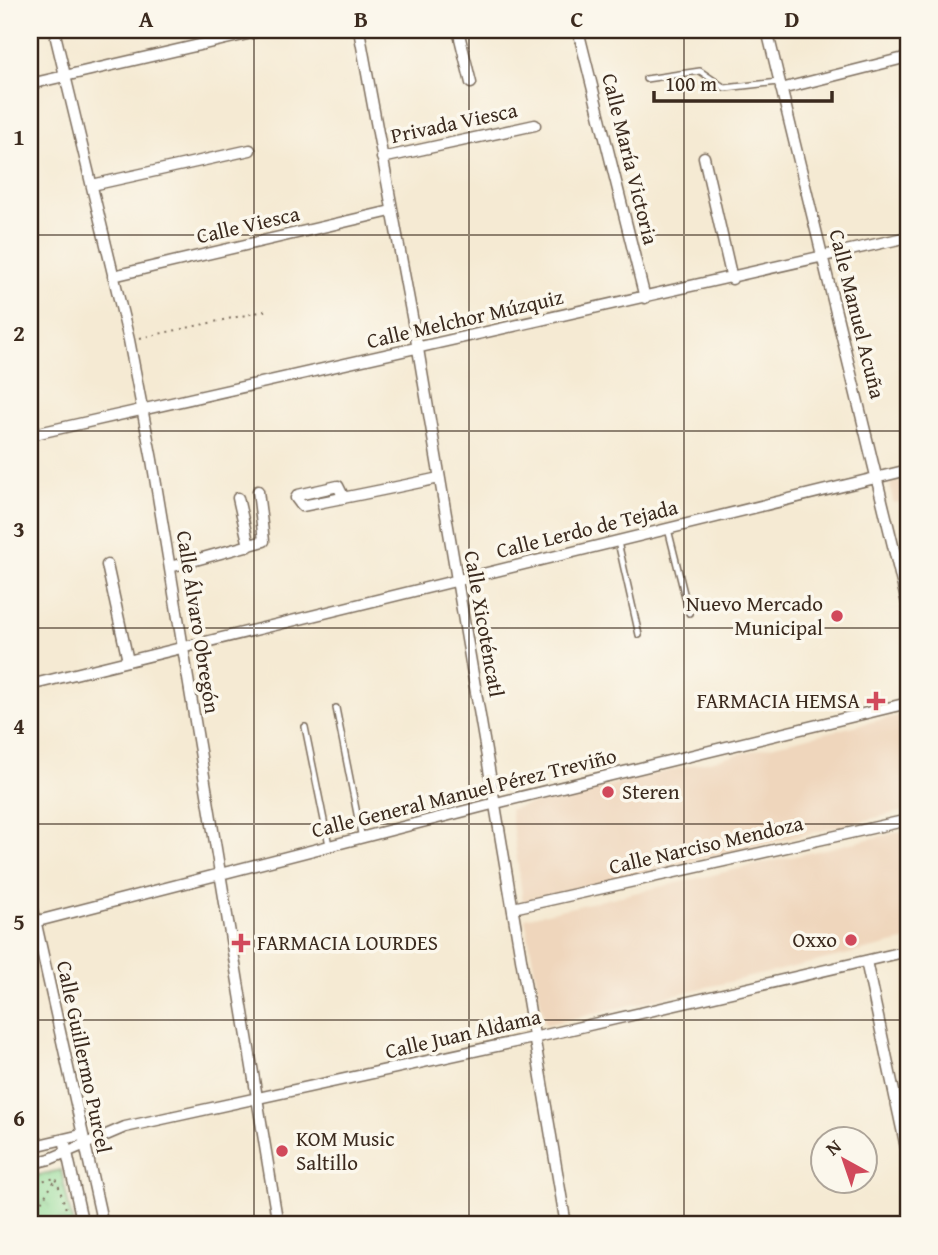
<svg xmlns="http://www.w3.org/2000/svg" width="938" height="1255" viewBox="0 0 938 1255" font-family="'Gentium Book Plus',serif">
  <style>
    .built { fill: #efd6bc }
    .park { fill: url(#park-crowns); stroke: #66825a; stroke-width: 2 }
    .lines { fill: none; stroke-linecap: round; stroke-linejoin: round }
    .service-casing { stroke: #7c6d5d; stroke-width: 8 }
    .minor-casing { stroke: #7c6d5d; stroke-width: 13 }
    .path { stroke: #7c6d5d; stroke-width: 2; stroke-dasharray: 2 5; stroke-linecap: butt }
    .service { stroke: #fff; stroke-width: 5 }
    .minor { stroke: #fff; stroke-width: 10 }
    .grid { fill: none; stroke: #3b2a1e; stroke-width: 2; stroke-opacity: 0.55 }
    .poi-dot { fill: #d1495b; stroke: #fbf7ec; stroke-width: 2.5 }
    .labels { text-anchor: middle; stroke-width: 7; stroke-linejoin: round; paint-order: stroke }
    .street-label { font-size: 21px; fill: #3b2a1e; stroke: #fbf7ec }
    .poi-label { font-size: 21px; fill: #3b2a1e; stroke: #fbf7ec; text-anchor: end }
    .neatline { fill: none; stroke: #3b2a1e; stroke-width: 2.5 }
    .grid-label { font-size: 23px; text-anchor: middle; font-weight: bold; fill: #3b2a1e }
  </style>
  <defs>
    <pattern id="park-crowns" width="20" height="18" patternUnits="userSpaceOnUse" patternTransform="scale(1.75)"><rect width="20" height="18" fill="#90da96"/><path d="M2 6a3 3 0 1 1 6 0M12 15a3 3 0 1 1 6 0" fill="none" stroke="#7dbb81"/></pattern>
  </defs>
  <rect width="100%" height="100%" fill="#fbf7ec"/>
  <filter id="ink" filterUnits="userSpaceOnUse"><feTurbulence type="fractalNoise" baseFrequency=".0143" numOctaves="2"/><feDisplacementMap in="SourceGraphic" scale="14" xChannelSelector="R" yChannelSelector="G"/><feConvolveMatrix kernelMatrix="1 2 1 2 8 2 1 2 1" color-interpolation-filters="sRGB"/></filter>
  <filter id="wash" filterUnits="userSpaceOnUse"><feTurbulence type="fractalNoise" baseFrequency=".00686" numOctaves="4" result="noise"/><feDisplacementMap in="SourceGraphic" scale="28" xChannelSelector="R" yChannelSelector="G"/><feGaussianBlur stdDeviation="1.57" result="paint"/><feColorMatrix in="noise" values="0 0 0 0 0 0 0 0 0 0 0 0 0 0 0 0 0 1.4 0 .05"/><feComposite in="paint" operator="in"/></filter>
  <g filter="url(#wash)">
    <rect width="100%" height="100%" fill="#f5ead3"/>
    <!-- built -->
    <path class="built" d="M908 479V524L904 523 901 502 893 503 890 483Z
      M908 713V810L523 902 510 809Z
      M908 830V940L545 1025 525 918Z"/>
    <!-- park -->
    <path class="park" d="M61 1170 73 1225H30V1177Z"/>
  </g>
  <g filter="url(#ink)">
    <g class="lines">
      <!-- service casing -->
      <g class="service-casing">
        <path id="service" d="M646 79 700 71 725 88 779 82
          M668 529 689 613
          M618 542 639 635
          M336 708 362 839
          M305 727 329 845"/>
      </g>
      <!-- minor casing -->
      <g class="minor-casing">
        <path id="minor" d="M54 30 129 340 152 460 278 1225
          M359 30 418 349 566 1225
          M458 30 471 83
          M578 30 645 298
          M767 30 908 607
          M30 84 264 30
          M781 89 908 57
          M704 157 732 279
          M382 158 535 125
          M92 185 250 150
          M113 276 391 211
          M30 435 908 237
          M238 498 249 546
          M344 498 338 486 298 495 296 498 302 506C348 497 394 488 439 478
          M107 565 128 661
          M170 567 264 541 258 491
          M30 685 908 470
          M30 897 103 1225
          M513 908 908 820
          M30 923 496 803 908 703
          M866 961 908 1157
          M64 1139 83 1225
          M30 1147 81 1135
          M30 1164 50 1159 125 1127 533 1038 908 951"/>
      </g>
      <!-- path -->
      <path class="path" d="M140 338 269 310
        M30 1183 56 1178 70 1221
        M30 1219 56 1179"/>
      <!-- service -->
      <use href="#service" class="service"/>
      <!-- minor -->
      <use href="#minor" class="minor"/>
    </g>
  </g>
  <!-- grid -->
  <path class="grid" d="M254 30V1225M469 30V1225M684 30V1225M30 235H908M30 431H908M30 628H908M30 824H908M30 1020H908"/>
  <!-- markers -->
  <g class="poi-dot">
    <circle cx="837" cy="616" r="7"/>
    <path d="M872.5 690.5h7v7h7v7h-7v7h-7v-7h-7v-7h7z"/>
    <circle cx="608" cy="792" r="7"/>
    <circle cx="851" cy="940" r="7"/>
    <path d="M237.5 932.5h7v7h7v7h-7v7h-7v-7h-7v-7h7z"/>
    <circle cx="282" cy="1151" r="7"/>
  </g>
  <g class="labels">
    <!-- street labels -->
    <g class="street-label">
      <text transform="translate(454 123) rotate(-12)" y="7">Privada Viesca</text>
      <text transform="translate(630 159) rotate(76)" y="7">Calle María Victoria</text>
      <text transform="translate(248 225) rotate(-13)" y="7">Calle Viesca</text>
      <text transform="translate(857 314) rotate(76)" y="7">Calle Manuel Acuña</text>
      <text transform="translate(465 319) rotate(-13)" y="7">Calle Melchor Múzquiz</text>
      <text transform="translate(587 529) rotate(-14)" y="7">Calle Lerdo de Tejada</text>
      <text transform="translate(198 622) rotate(81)" y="7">Calle Álvaro Obregón</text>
      <text transform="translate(484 624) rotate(80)" y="7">Calle Xicoténcatl</text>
      <text transform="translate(464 793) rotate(-14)" y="7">Calle General Manuel Pérez Treviño</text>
      <text transform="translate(706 845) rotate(-13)" y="7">Calle Narciso Mendoza</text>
      <text transform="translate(463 1034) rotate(-13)" y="7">Calle Juan Aldama</text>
      <text transform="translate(84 1057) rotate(78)" y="7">Calle Guillermo Purcel</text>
    </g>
    <!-- poi labels -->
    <g class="poi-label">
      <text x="823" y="611">Nuevo Mercado<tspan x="823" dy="24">Municipal</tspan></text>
      <text x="860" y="708">FARMACIA HEMSA</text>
      <text x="622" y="799" text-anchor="start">Steren</text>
      <text x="837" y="947">Oxxo</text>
      <text x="257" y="950" text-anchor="start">FARMACIA LOURDES</text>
      <text x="296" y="1146" text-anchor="start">KOM Music<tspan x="296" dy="24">Saltillo</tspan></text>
    </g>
  </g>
  <!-- margin -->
  <rect width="938" height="1255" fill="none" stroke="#fbf7ec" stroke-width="77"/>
  <!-- north arrow -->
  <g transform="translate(844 1160) rotate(320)"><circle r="33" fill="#fbf7ec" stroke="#aea59a" stroke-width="2"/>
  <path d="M0-5L12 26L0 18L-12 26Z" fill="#d1495b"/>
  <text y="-10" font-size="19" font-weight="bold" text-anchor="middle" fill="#3b2a1e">N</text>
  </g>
  <!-- scale -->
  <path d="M654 91v10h178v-10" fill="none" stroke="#3b2a1e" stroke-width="3.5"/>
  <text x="665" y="91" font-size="21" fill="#3b2a1e" stroke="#fbf7ec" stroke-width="5" paint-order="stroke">100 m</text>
  <rect x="38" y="38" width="862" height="1178" class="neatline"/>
  <g class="grid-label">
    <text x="146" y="27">A</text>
    <text x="361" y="27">B</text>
    <text x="577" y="27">C</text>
    <text x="792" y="27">D</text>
    <text x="19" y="145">1</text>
    <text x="19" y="341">2</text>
    <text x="19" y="537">3</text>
    <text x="19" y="734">4</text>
    <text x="19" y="930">5</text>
    <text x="19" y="1126">6</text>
  </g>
</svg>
